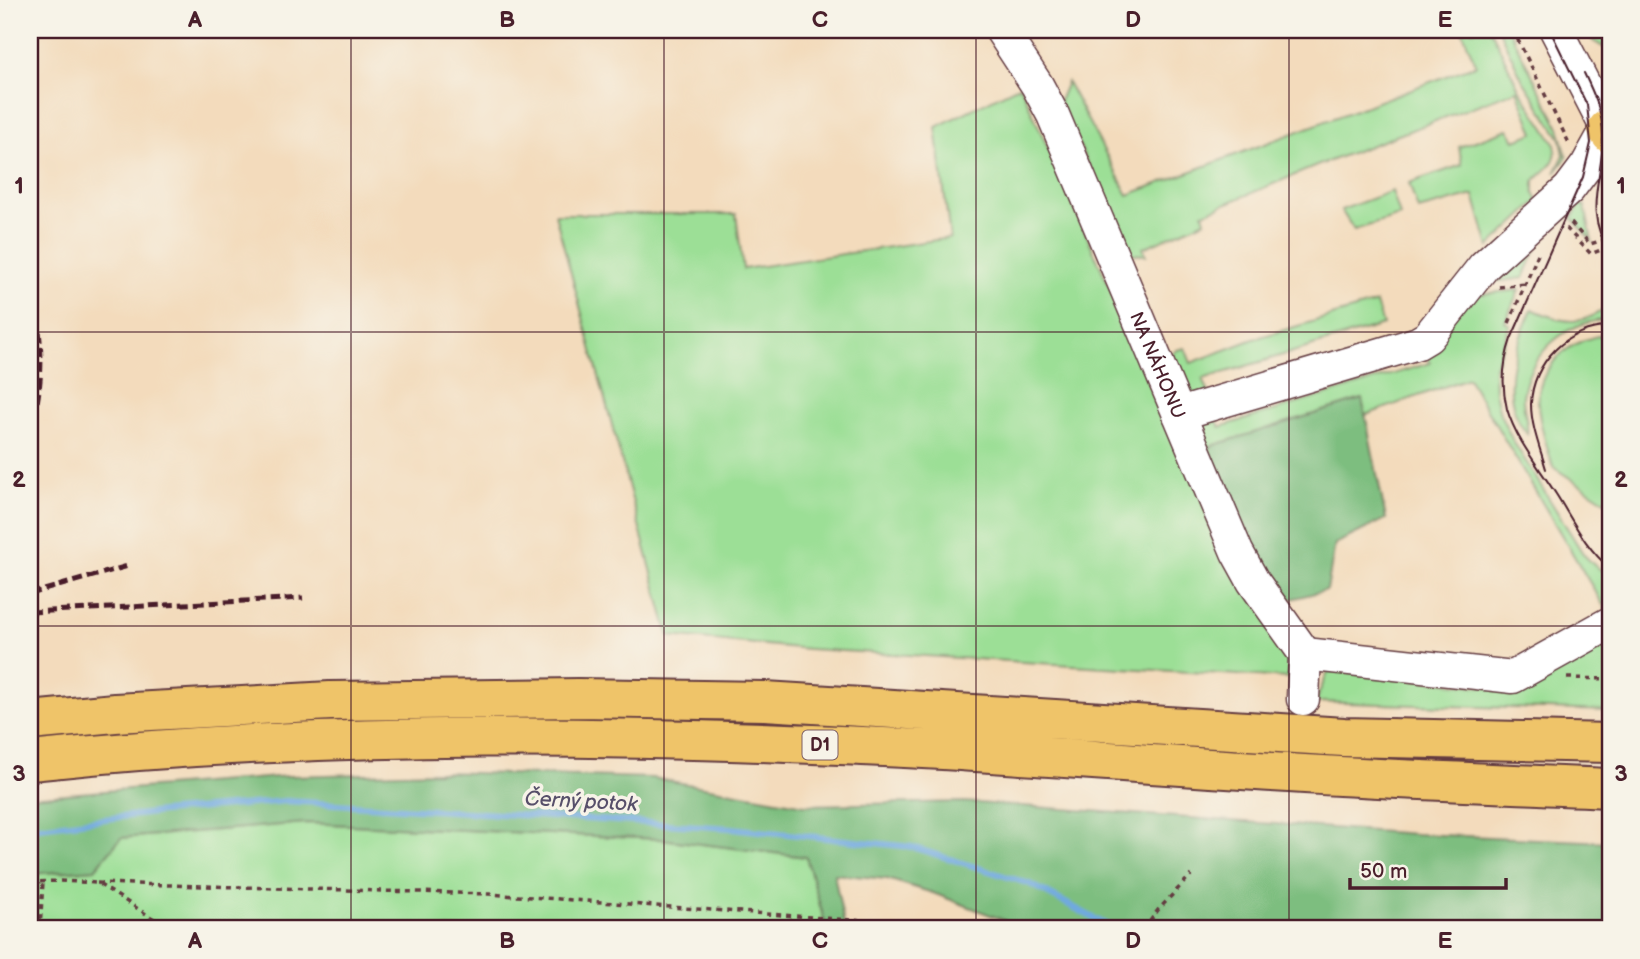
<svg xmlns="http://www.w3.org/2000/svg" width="1640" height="959" viewBox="0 0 1640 959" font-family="'Balsamiq Sans',sans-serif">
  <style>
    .green { fill: #9cdf96; stroke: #737f60; stroke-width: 2 }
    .forest { fill: #7dbe7f; stroke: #646e55; stroke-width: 2 }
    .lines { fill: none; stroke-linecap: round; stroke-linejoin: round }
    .stream { stroke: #6fa9df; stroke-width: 6 }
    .minor-casing { stroke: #633b41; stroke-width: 35 }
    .major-casing { stroke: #633b41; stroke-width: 42 }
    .highway-casing { stroke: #633b41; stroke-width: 42 }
    .path { stroke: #633b41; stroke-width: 3.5; stroke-dasharray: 5 5; stroke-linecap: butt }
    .minor { stroke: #fff; stroke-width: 32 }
    .major { stroke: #efc469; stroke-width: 38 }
    .highway { stroke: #efc469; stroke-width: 38 }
    .tram { stroke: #4a1f2b; stroke-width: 2 }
    .rail { stroke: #4a1f2b; stroke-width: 5; stroke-dasharray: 10 5; stroke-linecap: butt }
    .grid { fill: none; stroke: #4a1f2b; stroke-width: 2; stroke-opacity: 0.55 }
    .labels { text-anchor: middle; stroke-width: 7; stroke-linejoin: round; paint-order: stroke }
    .shield { fill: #f7f3e8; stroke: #7e5f64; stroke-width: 2 }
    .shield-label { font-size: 18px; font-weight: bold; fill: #4a1f2b }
    .street-label { font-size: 19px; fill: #4a1f2b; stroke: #f7f3e8 }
    .water-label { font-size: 21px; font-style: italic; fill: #574f6a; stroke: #f7f3e8 }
    .neatline { fill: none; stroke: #4a1f2b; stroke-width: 2.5 }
    .grid-label { font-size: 23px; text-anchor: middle; font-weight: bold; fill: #4a1f2b }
  </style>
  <rect width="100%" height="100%" fill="#f7f3e8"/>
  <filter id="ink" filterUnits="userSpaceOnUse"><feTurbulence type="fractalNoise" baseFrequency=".0143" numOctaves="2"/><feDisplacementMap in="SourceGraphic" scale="14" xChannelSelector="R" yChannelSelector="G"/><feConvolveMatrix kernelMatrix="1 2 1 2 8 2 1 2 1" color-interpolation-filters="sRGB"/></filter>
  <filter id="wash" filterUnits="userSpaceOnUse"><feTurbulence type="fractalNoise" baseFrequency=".00686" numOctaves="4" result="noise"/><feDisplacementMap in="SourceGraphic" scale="28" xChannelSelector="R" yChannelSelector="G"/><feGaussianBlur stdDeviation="1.57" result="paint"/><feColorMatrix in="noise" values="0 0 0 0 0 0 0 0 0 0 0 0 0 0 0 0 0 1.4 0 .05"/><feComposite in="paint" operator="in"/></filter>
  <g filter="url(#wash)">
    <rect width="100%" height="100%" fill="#f3dbbc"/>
    <!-- green -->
    <path class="green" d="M1462 30H1491L1519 89 1554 142C1561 161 1546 169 1534 181V193L1538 201 1489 247 1474 195 1418 210 1409 183 1462 165 1459 147 1508 129 1515 140 1534 133 1517 90 1319 165 1203 213 1205 221 1143 248 1146 255 1134 254 1127 250 1059 101 1067 82 1128 195 1476 65Z
      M1499 30H1509L1559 127 1567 157 1555 173 1564 155 1561 139 1522 79Z
      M1587 30H1610V51L1593 41Z
      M1020 85 1238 577 1281 639 1294 667 1288 678 809 649 669 636 555 214H736L743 269 950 238 936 127Z
      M1392 191 1400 216 1354 230 1341 210Z
      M1580 204 1585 206 1592 241 1572 218Z
      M1545 227 1524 278 1478 284 1504 269 1535 242 1534 233Z
      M1519 290 1505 322 1510 325 1494 370 1495 392 1500 414 1513 441 1584 555 1594 565 1610 576V612L1605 608 1468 378 1366 415 1361 399 1202 449 1195 420 1213 413 1220 427 1430 363 1426 350 1470 295Z
      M1376 303 1383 325 1203 379 1209 393 1189 400 1168 357 1177 350 1185 348 1191 363 1254 339Z
      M1610 305V320C1567 319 1529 354 1523 396 1522 409 1529 422 1527 434 1497 395 1514 349 1532 309 1564 323 1580 328 1610 305Z
      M1610 334V504L1553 467C1548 451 1543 435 1540 419 1530 371 1566 339 1610 334Z
      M1610 636V711L1315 702 1329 670 1504 689Z
      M306 823 661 839 807 857 826 929H30V874L95 869 120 838Z"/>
    <!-- forest -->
    <path class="forest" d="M1362 399 1386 519 1335 544 1327 590 1284 601 1260 574 1202 449Z
      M438 772 653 778 805 805 964 802 1416 834 1610 842V929H1027L933 893 887 879 834 874 845 929H827L806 857 661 839 306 823 121 838 95 869 30 874V797L289 776Z"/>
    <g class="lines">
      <!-- stream -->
      <path class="stream" d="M30 828 162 812 286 801 731 828 912 847 1030 884 1114 929"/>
    </g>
  </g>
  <g filter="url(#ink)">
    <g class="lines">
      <!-- minor casing -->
      <g class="minor-casing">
        <g id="minor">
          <path id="s1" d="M1001 30 1037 85 1053 115 1237 552 1253 581 1305 654 1303 699"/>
          <path d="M1556 30 1607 129"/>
          <path d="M1179 414 1418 343 1428 337 1484 266 1569 189 1587 165 1607 129"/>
          <path d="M1305 654 1513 677 1610 623"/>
        </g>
      </g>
      <!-- major casing -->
      <g class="major-casing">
        <path id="major" d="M1607 129 1610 134"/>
      </g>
      <!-- highway casing -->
      <g class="highway-casing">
        <path id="highway" d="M30 721 115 713 330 701 578 698 765 701 1344 737 1610 743
          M30 761C332 729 640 734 943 750 1076 758 1208 769 1340 776 1430 781 1520 784 1610 788"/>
      </g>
      <!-- path -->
      <path class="path" d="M1513 30 1569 143
        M1571 223 1590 244 1610 238
        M1566 228 1591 254 1610 246
        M1499 287 1525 284
        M1509 323 1538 254
        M1567 678 1610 679
        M30 882 60 881 97 883 170 929
        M97 883 489 894 893 923 950 929
        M40 929 43 882
        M1144 929 1158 910 1191 875"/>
      <!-- minor -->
      <use href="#minor" class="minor"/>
      <!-- major -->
      <use href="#major" class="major"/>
      <!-- highway -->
      <use href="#highway" class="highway"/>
      <!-- tram -->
      <path class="tram" d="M1550 30 1587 105 1591 143 1583 177 1511 339C1503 362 1501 385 1507 409 1516 440 1539 467 1556 494 1572 519 1586 549 1610 568
        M1584 73C1594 94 1603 113 1603 136 1603 182 1582 208 1610 253
        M1546 469C1540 448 1531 426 1531 404 1532 363 1568 326 1610 327"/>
      <!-- rail -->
      <path class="rail" d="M30 288C44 336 45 383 30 431
        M30 594 128 566
        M30 612 303 598"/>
    </g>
  </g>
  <!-- grid -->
  <path class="grid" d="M351 30V929M664 30V929M976 30V929M1289 30V929M30 332H1610M30 626H1610"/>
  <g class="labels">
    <!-- shield labels -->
    <rect class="shield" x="802.5" y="730.5" width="35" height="29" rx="5"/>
    <g class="shield-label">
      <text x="820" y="751">D1</text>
    </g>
    <!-- street labels -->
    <g class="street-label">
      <text dy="7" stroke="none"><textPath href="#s1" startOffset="371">NA NÁHONU</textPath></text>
    </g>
    <!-- water labels -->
    <g class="water-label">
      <text transform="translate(581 801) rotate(3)" y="7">Černý potok</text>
    </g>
  </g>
  <!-- margin -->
  <rect width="1640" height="959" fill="none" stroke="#f7f3e8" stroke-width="77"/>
  <!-- scale -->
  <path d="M1350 878v10h156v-10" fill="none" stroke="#4a1f2b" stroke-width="3.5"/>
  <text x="1360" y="878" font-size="21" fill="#4a1f2b" stroke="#f7f3e8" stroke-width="5" paint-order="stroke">50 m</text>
  <rect x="38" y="38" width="1564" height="882" class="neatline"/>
  <g class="grid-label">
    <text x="195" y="27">A</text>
    <text x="507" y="27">B</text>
    <text x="820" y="27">C</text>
    <text x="1133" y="27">D</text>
    <text x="1445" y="27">E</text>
    <text x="19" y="193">1</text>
    <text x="1621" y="193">1</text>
    <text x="19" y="487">2</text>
    <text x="1621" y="487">2</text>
    <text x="19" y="781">3</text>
    <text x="1621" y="781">3</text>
    <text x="195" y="948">A</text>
    <text x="507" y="948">B</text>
    <text x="820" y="948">C</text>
    <text x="1133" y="948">D</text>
    <text x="1445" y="948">E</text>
  </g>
</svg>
